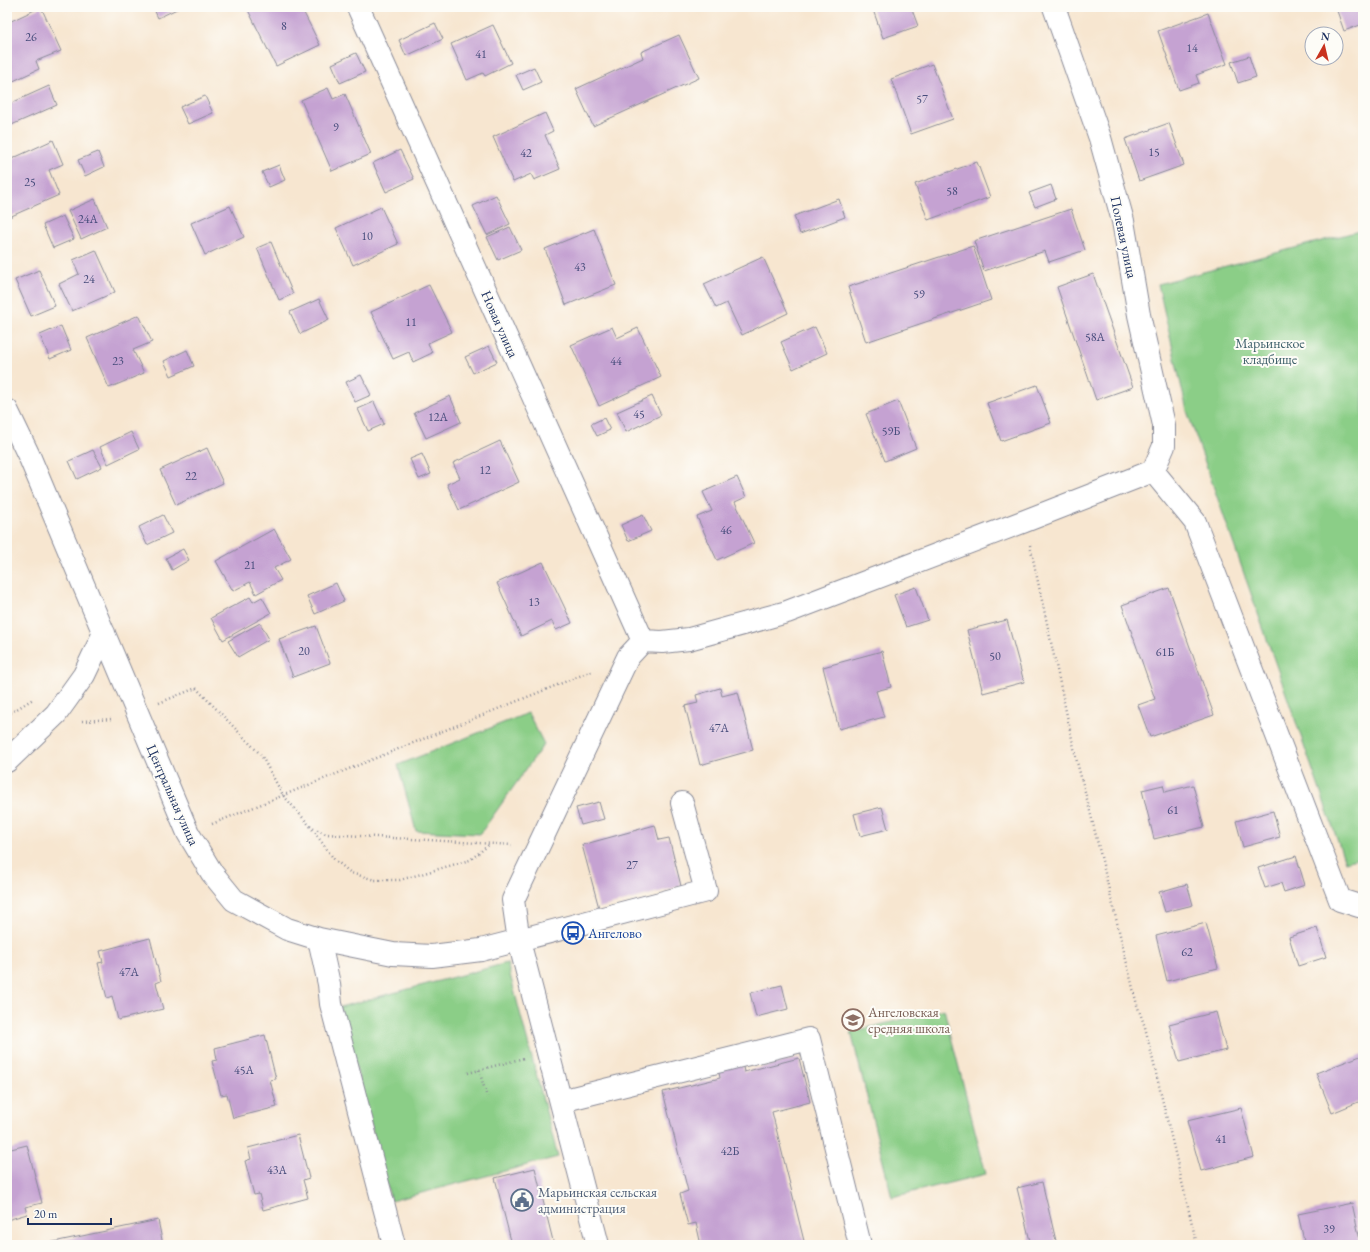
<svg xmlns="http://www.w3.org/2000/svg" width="1370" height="1252" viewBox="0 0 1370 1252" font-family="'EB Garamond',serif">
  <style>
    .green { fill: #8bce87; stroke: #537e72 }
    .building { fill: #c5a2d2 }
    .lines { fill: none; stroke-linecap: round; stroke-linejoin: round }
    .minor-casing { stroke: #898a97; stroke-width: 24 }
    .path { stroke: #898a97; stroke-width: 2.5; stroke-dasharray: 1 3; stroke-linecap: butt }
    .minor { stroke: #fff; stroke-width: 22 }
    .labels { text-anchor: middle; stroke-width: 4; stroke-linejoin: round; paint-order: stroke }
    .number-label { font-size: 12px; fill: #464c7b }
    .street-label { font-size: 14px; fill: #1b2f5e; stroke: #fdfcf7 }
    .park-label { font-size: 14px; fill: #3d5f6a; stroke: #fdfcf7 }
    .transit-label { font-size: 14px; fill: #164399; stroke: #fdfcf7; text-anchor: start }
    .education-label { font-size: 14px; fill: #785e54; stroke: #fdfcf7; text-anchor: start }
    .service-label { font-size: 14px; fill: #4e5e75; stroke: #fdfcf7; text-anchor: start }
  </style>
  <rect width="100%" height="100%" fill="#fdfcf7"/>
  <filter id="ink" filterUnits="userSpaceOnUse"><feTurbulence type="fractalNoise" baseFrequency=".025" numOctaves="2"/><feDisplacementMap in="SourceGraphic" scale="8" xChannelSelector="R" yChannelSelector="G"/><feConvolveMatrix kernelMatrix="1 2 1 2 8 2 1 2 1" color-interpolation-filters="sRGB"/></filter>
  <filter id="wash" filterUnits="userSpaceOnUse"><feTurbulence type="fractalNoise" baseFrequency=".012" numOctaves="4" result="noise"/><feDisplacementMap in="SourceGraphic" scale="16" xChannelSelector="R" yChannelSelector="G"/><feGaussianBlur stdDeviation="0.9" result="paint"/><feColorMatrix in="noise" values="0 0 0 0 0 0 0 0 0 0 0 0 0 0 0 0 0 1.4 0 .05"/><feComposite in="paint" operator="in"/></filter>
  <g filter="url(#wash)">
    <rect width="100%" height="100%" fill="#f7e6d0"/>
    <!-- green -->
    <path class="green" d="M1363 230V857L1345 862 1187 411 1158 284Z
      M528 713 544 744 480 834 416 831 398 765Z
      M507 963 558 1157 391 1201 340 1007Z
      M944 1009 986 1174 892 1197 851 1032Z"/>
    <g id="blocks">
      <!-- building -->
      <path class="building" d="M41 7 61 51 36 61 39 69 9 83 7 79V23Z
        M153 7H181L158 18Z
        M249 7H301L320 45 276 66 247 8Z
        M872 7H911L918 26 883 38Z
        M1338 7H1363V24L1344 31 1336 8Z
        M1208 13 1227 64 1196 75 1199 83 1179 90 1158 31Z
        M435 23 443 39 406 56 399 40Z
        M493 25 511 63 485 76 483 73 467 80 451 44Z
        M679 35 699 78 593 126 576 89 643 58 641 52Z
        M356 53 365 72 340 83 332 64Z
        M1249 56 1256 77 1238 83 1231 62Z
        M932 64 953 119 911 134 891 79Z
        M534 67 541 82 523 90 516 75Z
        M49 86 57 105 7 127V105Z
        M328 88 333 99 345 94 371 154 332 171 301 100Z
        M205 96 213 113 188 124 180 107Z
        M545 113 553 131 545 135 560 169 534 180 531 174 513 182 493 137Z
        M1169 123 1184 165 1139 181 1125 139Z
        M53 140 63 164 49 170 59 195 7 218V161Z
        M400 150 414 179 386 192 373 163Z
        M98 152 104 167 85 176 78 160Z
        M977 162 990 197 928 220 915 184Z
        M279 165 285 180 269 187 262 172Z
        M1051 185 1056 199 1035 207 1029 193Z
        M496 195 510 224 487 235 473 206Z
        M95 199 107 227 81 239 68 211Z
        M839 199 845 217 800 234 794 216Z
        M230 206 244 237 205 255 191 223Z
        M381 207 398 244 353 265 336 228Z
        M1071 209 1085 250 1049 262 1045 251 984 271 974 241Z
        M63 216 74 239 53 248 43 225Z
        M510 227 521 250 498 260 487 237Z
        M594 229 616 285 566 305 545 249Z
        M271 242 293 294 279 300 257 248Z
        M973 246 991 300 866 342 848 287Z
        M96 250 115 292 72 311 59 284 79 274 73 260Z
        M763 257 788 313 742 335 727 303 716 308 704 284Z
        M39 270 55 306 31 316 15 280Z
        M1093 274 1133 387 1096 400 1057 287Z
        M429 285 452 332 428 343 432 353 413 362 409 352 393 359 371 312Z
        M319 299 329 320 300 334 290 312Z
        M139 315 152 342 133 350 144 373 109 388 87 338Z
        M61 326 71 350 50 359 40 335Z
        M612 327 617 338 638 328 661 377 599 406 571 345Z
        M815 327 827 353 793 369 781 342Z
        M489 346 497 362 473 373 465 357Z
        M187 350 194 366 171 376 164 361Z
        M361 375 371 395 355 402 346 382Z
        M1037 385 1051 423 1001 441 987 403Z
        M450 396 461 422 426 438 414 413Z
        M652 396 661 415 626 432 617 412Z
        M898 401 916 448 885 461 866 414Z
        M374 402 384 424 368 431 358 409Z
        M604 418 610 430 597 436 591 424Z
        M131 432 139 449 108 464 100 447Z
        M500 441 519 482 459 510 447 484 460 478 453 463Z
        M207 448 223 483 176 505 160 470Z
        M93 450 102 467 77 479 69 461Z
        M422 454 431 474 419 479 410 459Z
        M737 477 746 497 735 502 754 543 717 560 697 517 712 511 703 492Z
        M163 515 172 533 147 545 139 527Z
        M643 515 651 531 628 541 621 525Z
        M274 529 291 559 274 568 281 580 256 594 250 582 233 591 216 561Z
        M183 549 189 560 172 570 166 558Z
        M543 562 572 623 556 630 552 621 521 636 497 583Z
        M336 583 344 601 315 614 307 596Z
        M916 587 928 620 906 627 894 595Z
        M1169 588 1214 715 1150 737 1138 705 1155 699 1122 605Z
        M250 597 253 602 262 597 271 613 223 640 211 618Z
        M1007 620 1024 682 983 693 967 630Z
        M260 623 269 639 238 657 228 641Z
        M316 626 330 663 293 677 279 639Z
        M882 651 891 687 876 691 884 717 839 729 823 667Z
        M720 688 722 696 738 692 753 750 700 765 685 706 698 703 696 695Z
        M1163 785 1165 792 1193 785 1204 827 1154 839 1142 790Z
        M599 802 604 819 581 825 576 808Z
        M882 807 888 829 860 836 854 814Z
        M1273 811 1280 837 1243 847 1236 821Z
        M655 825 659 840 669 838 681 886 599 908 582 845Z
        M1296 856 1305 885 1284 892 1281 883 1265 888 1258 868Z
        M1187 884 1193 905 1165 912 1159 892Z
        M1206 923 1218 968 1167 981 1156 936Z
        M1317 928 1326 957 1298 966 1289 937Z
        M150 938 161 981 156 983 163 1009 118 1020 112 996 107 998 98 963 103 962 100 951Z
        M782 985 788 1009 756 1017 750 993Z
        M1216 1012 1226 1050 1179 1062 1169 1024Z
        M265 1035 276 1079 270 1080 277 1107 233 1118 227 1094 221 1095 212 1061 217 1060 215 1048Z
        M1363 1055V1100L1332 1113 1316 1073Z
        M799 1058 810 1102 772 1112 805 1245H701L696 1223 688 1225 684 1210 680 1194 688 1191 663 1092 720 1078 718 1068 742 1062 744 1072Z
        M1241 1108 1254 1157 1201 1171 1187 1121Z
        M298 1135 309 1178 303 1180 308 1198 263 1210 259 1194 254 1195 245 1161 251 1159 248 1148Z
        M27 1145 42 1203 25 1207 27 1214 7 1220V1150Z
        M535 1168 554 1245H512L495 1178Z
        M1042 1182 1057 1245H1031L1017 1188Z
        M1352 1203 1361 1245H1305L1298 1214Z
        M158 1220 163 1245H44V1244Z"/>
    </g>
  </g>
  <g filter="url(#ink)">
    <use href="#blocks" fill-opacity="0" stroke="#898a97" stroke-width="1"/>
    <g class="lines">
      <!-- minor casing -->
      <g class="minor-casing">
        <path id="minor" d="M358 7 643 641
          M1054 7 1100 138 1123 221 1139 315 1164 425V446L1153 471
          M7 410 30 458 188 833 212 873 234 900 287 929 319 939 393 954 432 956 481 950 706 891 682 803
          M1153 471 1195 522 1340 900 1359 906 1363 905
          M643 641 662 642 689 639 787 612 1025 521 1153 471
          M7 761 56 714 84 675 104 633
          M319 939 329 984 331 1004 394 1245
          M561 1101 809 1039 860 1245
          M598 1245 519 941 513 900 628 657 643 641"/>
      </g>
      <!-- path -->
      <path class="path" d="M1030 545 1077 762 1088 803 1137 1005 1145 1027 1197 1245
        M159 703 196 688 261 755 283 795 310 826 326 834 512 845
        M7 715 33 699
        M82 721 112 719
        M212 824 592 671
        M310 826 334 859 351 873 375 880H400L470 860 490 844
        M479 1070 487 1097
        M468 1073 524 1058"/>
      <!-- minor -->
      <use href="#minor" class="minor"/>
    </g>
  </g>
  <!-- icons -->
  <defs>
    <g id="bus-ring" transform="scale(1.15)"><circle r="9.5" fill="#fdfcf7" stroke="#1a4fb4" stroke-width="1.5"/><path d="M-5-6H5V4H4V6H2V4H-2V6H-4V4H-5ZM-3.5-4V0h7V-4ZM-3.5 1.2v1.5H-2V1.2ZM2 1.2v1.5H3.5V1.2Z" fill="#1a4fb4"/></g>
    <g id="school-ring" transform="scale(1.15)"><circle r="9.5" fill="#fdfcf7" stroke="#8d6e63" stroke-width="1.5"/><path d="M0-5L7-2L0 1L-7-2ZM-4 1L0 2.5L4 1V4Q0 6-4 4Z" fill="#8d6e63"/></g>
    <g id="civic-ring" transform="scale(1.15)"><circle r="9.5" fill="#fdfcf7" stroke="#5c6f8a" stroke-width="1.5"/><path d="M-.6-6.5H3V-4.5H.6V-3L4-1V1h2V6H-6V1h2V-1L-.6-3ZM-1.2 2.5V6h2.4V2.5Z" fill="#5c6f8a"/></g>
  </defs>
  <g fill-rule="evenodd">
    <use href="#bus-ring" x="573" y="933"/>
    <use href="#school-ring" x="853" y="1020"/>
    <use href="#civic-ring" x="522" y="1200"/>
  </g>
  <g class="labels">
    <!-- number labels -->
    <g class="number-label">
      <text x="284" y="30">8</text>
      <text x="31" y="41">26</text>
      <text x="1192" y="52">14</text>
      <text x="481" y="58">41</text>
      <text x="922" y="103">57</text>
      <text x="336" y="131">9</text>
      <text x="1154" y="156">15</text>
      <text x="526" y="157">42</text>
      <text x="30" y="186">25</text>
      <text x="952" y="195">58</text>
      <text x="88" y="223">24А</text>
      <text x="367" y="240">10</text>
      <text x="580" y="271">43</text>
      <text x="89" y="283">24</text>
      <text x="919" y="298">59</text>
      <text x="411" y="326">11</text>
      <text x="1095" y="341">58А</text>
      <text x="118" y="365">23</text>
      <text x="616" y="365">44</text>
      <text x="639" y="418">45</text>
      <text x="438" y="421">12А</text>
      <text x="891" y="435">59Б</text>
      <text x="485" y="474">12</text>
      <text x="191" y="480">22</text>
      <text x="726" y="534">46</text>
      <text x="250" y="569">21</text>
      <text x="534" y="606">13</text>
      <text x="304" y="655">20</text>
      <text x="1165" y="656">61Б</text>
      <text x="995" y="660">50</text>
      <text x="719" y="732">47А</text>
      <text x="1173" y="814">61</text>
      <text x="632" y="869">27</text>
      <text x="1187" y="956">62</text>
      <text x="129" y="976">47А</text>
      <text x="244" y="1074">45А</text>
      <text x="1221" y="1143">41</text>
      <text x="730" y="1155">42Б</text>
      <text x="277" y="1174">43А</text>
      <text x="1329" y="1233">39</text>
    </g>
    <!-- street labels -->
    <g class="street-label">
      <text transform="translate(1124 237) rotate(78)" y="5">Полевая улица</text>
      <text transform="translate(500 324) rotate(66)" y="5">Новая улица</text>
      <text transform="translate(173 795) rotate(66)" y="5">Центральная улица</text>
    </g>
    <!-- park labels -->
    <g class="park-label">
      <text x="1270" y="348">Марьинское<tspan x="1270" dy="16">кладбище</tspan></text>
    </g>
    <!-- transit labels -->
    <g class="transit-label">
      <text x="588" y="938">Ангелово</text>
    </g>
    <!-- education labels -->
    <g class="education-label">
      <text x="868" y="1017">Ангеловская<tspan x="868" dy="16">средняя школа</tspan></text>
    </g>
    <!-- service labels -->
    <g class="service-label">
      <text x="538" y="1197">Марьинская сельская<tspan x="538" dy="16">администрация</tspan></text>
    </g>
  </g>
  <!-- margin -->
  <rect width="1370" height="1252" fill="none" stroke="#fdfcf7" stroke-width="24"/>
  <!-- north arrow -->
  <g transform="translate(1324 46) rotate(8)"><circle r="19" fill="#fdfcf7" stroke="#a3aaba"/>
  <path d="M0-3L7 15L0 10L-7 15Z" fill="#c8321e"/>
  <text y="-6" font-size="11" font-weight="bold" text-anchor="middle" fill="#1b2f5e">N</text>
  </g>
  <!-- scale -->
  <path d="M28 1218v6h83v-6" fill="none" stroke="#1b2f5e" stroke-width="2"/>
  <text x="34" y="1218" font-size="12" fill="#1b2f5e" stroke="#fdfcf7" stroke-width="3" paint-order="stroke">20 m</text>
</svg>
